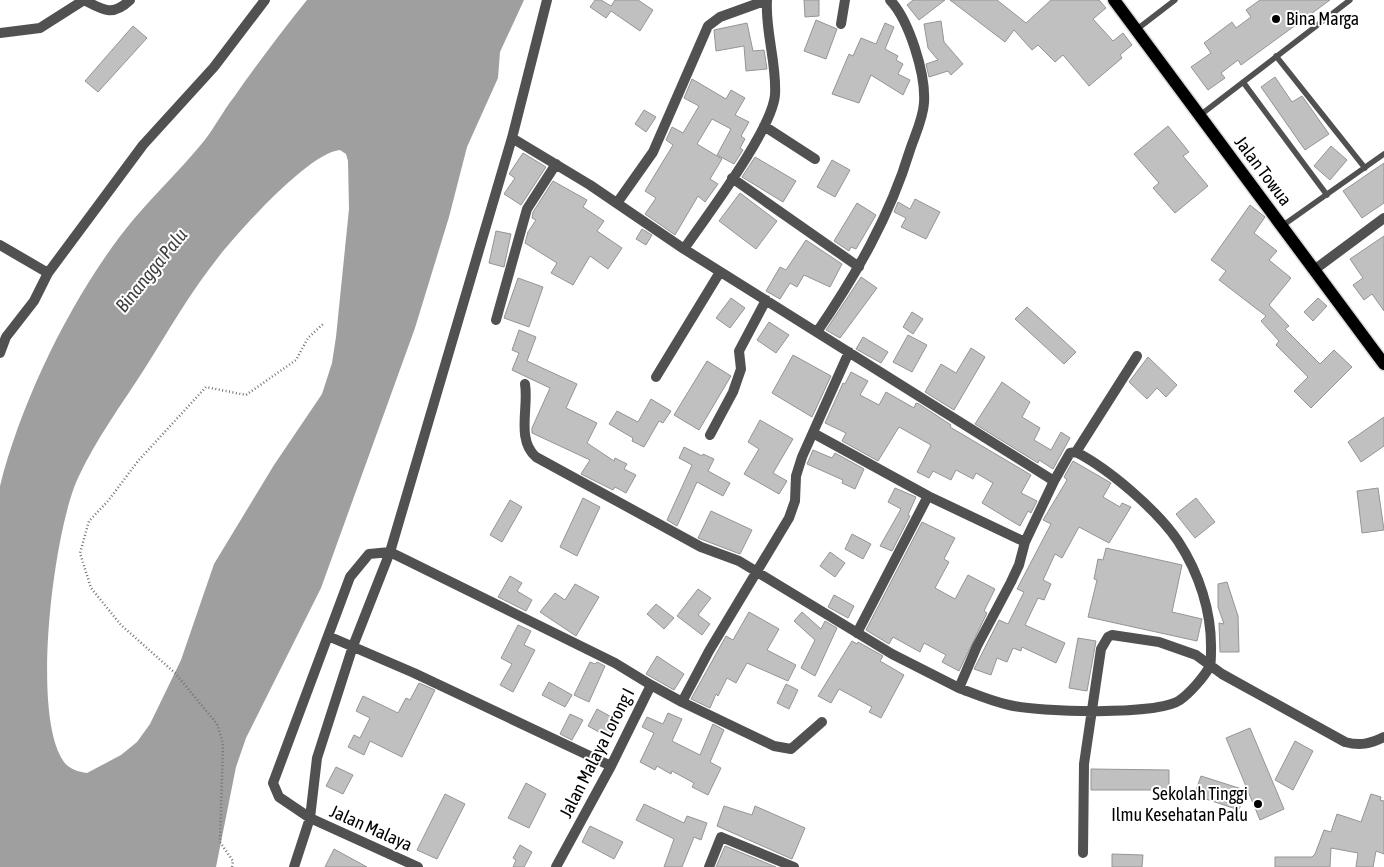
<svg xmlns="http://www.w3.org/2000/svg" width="1384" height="867" viewBox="0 0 1384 867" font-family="'Asap Condensed',sans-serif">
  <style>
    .water { fill: #9f9f9f; fill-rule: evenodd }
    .building { fill: #c0c0c0; stroke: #959595 }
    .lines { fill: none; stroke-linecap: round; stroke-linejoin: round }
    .primary-casing { stroke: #dbdbdb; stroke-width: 15 }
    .path { stroke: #737373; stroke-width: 2.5; stroke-dasharray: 1 2.5; stroke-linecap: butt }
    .lane { stroke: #515151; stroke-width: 5.5 }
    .street { stroke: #515151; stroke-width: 10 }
    .primary { stroke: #000; stroke-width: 12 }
    .poi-dot { fill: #000; stroke: #fff; stroke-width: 2 }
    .labels { text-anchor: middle; stroke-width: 4; stroke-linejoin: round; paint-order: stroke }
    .poi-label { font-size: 18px; fill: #000; stroke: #fff; text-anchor: start }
    .street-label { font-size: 18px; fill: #000; stroke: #fff }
    .water-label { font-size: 19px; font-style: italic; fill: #404040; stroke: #fff }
  </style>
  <rect width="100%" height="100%" fill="#fff"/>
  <!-- water -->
  <path class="water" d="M307 0H524L500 52 498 78 467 147 449 217 415 328 321 588 246 738 236 767 216 867H0V486C22 398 75 290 133 220 156 193 182 168 204 141 215 127 223 111 234 97 257 64 282 31 307 0ZM340 150 346 154 348 161 349 209 336 337 332 363 322 394 274 465 214 564 181 660 150 724 137 742 121 755 87 773C79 772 69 769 64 762 30 715 54 529 78 478 96 439 122 404 145 368 169 330 191 291 220 255 240 230 310 152 340 150Z"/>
  <!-- building -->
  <path class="building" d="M595 0H601L611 6 615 0H638L653 10 640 31 611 11 606 18 590 7Z
    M804 0H819V16L805 17Z
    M913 0H945L919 20 907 5Z
    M950 0H997L1026 23 1051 0H1099L1106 8 1093 19 1113 41 1123 33 1132 45 1120 55 1122 58 1089 86 1063 55 1055 62 1038 45 1032 50 1014 30 1005 42Z
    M1260 0H1330L1241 65 1238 60 1221 73 1225 78 1208 90 1191 67 1211 53 1204 43 1232 22 1236 28 1251 17 1246 10Z
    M816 20 837 29 826 59 804 51Z
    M941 21 944 42 963 64 951 75 948 71 929 77 926 64 938 60 928 48 924 24Z
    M747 23 753 51 764 50 767 69 746 71 744 46 716 51 714 30Z
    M885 23 894 27 885 49 898 56 896 60 903 64 898 74 910 80 903 95 871 75 859 103 832 94 849 54 853 56 861 38 876 44Z
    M133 26 147 38 98 92 85 81Z
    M1275 77 1292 102 1302 96 1329 134 1305 150 1261 87Z
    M692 79 726 99 731 90 745 98 735 115 749 122 741 136 745 139 740 148 743 150 734 164 717 155 731 129 712 119 697 144 722 159 710 179 718 184 705 202 698 196 675 235 645 214 656 198 645 191 673 145 666 140 672 127 683 133 699 106 684 98Z
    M644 110 656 117 646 132 635 124Z
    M1168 126 1189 152 1183 156 1208 186 1175 213 1153 188 1159 183 1134 154Z
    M1331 146 1347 160 1330 180 1314 166Z
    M523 153 546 167 521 205 504 194 515 178 509 174Z
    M755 157 796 181 783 202 742 177Z
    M832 160 850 170 835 197 817 187Z
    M1384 163V203L1362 218 1343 191Z
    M553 181 587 200 583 207 604 221 597 231 622 248 608 269 590 256 573 285 551 273 557 263 525 243 528 232 536 220 532 218 533 212Z
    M740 193 777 221 756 249 719 221Z
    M915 199 940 212 926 239 901 227 906 218 894 212 898 202 910 209Z
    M857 203 876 215 856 249 851 247 849 251 834 241Z
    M1250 205 1265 217 1254 233 1277 251 1269 260 1291 278 1269 305 1289 326 1285 329 1320 364 1334 350 1352 367 1311 408 1294 391 1308 377 1276 345 1279 341 1261 321 1266 316 1219 280 1226 271 1211 260Z
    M642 229 652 235 646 245 636 239Z
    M496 231 511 234 504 267 489 263Z
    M1384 236V311L1372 294 1364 300 1353 285 1363 278 1350 259Z
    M806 240 842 264 830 287 804 275 797 287 790 283 780 299 766 291 780 267 786 270Z
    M861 277 877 288 840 338 826 330Z
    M518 278 543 287 529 327 504 318Z
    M731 298 745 308 730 328 716 318Z
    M1318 298 1327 306 1313 321 1304 312Z
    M1027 307 1076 352 1064 364 1015 319Z
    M912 312 923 319 913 334 903 327Z
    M769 322 789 335 776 353 757 340Z
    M519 330 536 337 527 361 577 384 566 408 597 423 587 443 614 461 615 458 627 464 624 469 636 475 626 493 615 487 613 490 581 474 590 460 532 433V428L550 388 512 370 519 353 512 350Z
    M908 335 927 345 912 372 893 362Z
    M863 337 888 352 881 363 856 349Z
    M971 348 985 357 954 410 925 392 941 364 956 373Z
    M793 355 831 376 812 417 772 393Z
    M1148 357 1177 385 1166 397 1157 388 1147 399 1129 382Z
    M707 361 731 376 699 430 674 415Z
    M851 372 868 381 860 395 879 405 886 392 914 408 916 403 919 404 951 425 950 427 1031 475 1021 493 1037 501 1031 513 1028 511 1020 526 982 503 993 483 976 473 973 479 956 470 951 480 933 471 929 478 917 472 931 445 899 427 878 461 842 441 846 433 825 423 843 383 845 384Z
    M1002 382 1030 402 1022 417 1040 428 1034 440 1051 450 1061 432 1070 438 1053 469 1039 460 1038 463 975 424Z
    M651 399 671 411 663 423 659 421 644 447 632 441 633 438 609 424 617 411 638 422Z
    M1384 417V446L1361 462 1348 442Z
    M760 420 793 439 773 473 787 481 779 494 744 474 759 449 748 442Z
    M684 447 702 456 703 454 714 459 708 471 730 483 723 496 697 482 677 526 667 520 692 465 679 458Z
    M813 450 832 458 835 453 864 469 855 489 842 483 843 480 807 464Z
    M1073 461 1111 483 1103 497 1120 507 1122 503 1131 507 1109 543 1079 527 1062 558 1055 554 1043 580 1051 584 1044 600 1038 598 1025 625 1065 643 1056 663 1022 647 1021 651 1013 648 1007 662 997 658 991 675 974 669 999 620 1008 624 1024 592 1017 589 1051 524 1043 520 1067 480 1064 477Z
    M895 488 916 497 908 515 910 516 892 551 880 546 901 509 888 502Z
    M1378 488 1384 530 1362 533 1357 491Z
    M583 498 600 507 577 556 560 547Z
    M1196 498 1215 522 1195 538 1176 514Z
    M510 500 522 507 502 542 490 535Z
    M711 511 752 530 740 554 698 538Z
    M922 522 955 538 944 559 949 562 935 588 955 599 968 575 995 589 984 611 987 613 959 671 942 662 946 655 924 643 920 652 893 637 889 644 866 630Z
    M852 534 871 544 863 559 845 549Z
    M1106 548 1182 565 1172 612 1202 619 1197 641 1088 617 1097 580 1094 579 1098 559 1103 560Z
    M830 552 845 563 835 577 820 566Z
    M510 576 522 583 517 591 532 600 526 611 498 597Z
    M1227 582 1238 616 1239 652H1220L1219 623 1224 624 1218 607V584Z
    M575 584 599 597 576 636 540 612 555 593 565 600Z
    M698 589 711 598 698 615 710 624 702 635 677 616Z
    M834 595 854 606 848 618 828 607Z
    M656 604 674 618 664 629 647 614Z
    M749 612 779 629 767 650 796 665 788 681 747 663 736 683 727 678 718 696 716 694 710 708 691 699 726 636 733 640Z
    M802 612 821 629 825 621 837 628 815 676 801 668 815 640 794 621Z
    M518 625 531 631 524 645 535 650 513 692 500 685 512 664 501 658Z
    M1078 638 1096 641 1087 691 1069 688Z
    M852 641 857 644 858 642 883 656 880 661 904 675 881 718 869 712 872 707 839 689 831 703 818 696Z
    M657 656 684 674 674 690 646 674Z
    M590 662 595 664 597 662 605 666 589 702 574 695Z
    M549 682 572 695 565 707 542 695Z
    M419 683 435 690 402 757 370 741 364 755 348 747 354 735 360 738 370 718 356 711 363 696 398 713 406 698 410 700Z
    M786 684 798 690 789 709 777 703Z
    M597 709 617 720 608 737 588 726Z
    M668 713 682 719 672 741 700 755 713 724 724 730 710 762 721 768 708 795 692 787 694 783 672 771 671 774 657 766 655 770 640 762 654 733 642 727 647 717 663 724Z
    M570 714 583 720 572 740 560 734Z
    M1250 728 1284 809 1260 820 1226 738Z
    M1295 741 1313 751 1293 790 1275 780Z
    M336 767 353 775 343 794 326 786Z
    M1091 769 1169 770V790H1091Z
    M1201 776 1245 790 1239 810 1194 795Z
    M526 783 546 794 529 828 508 818Z
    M445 794 465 804 437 859 417 850Z
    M1371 794 1381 797 1380 800 1384 801V854L1376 851 1373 867H1356L1358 853 1331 848 1330 867H1275V857H1312L1315 854 1324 830 1331 832 1337 814 1361 822Z
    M644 804 684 823 687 816 707 823 701 840 694 837 682 867H664L674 839 636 820Z
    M724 806 752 815 755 806 805 828 792 859 717 826Z
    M590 826 623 842 614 859 582 842Z
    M520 845 532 852 524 867H513L516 860 513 858Z
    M725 846 776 867H716Z
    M334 849 367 867H325Z
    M1112 854 1143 855 1142 867H1112Z"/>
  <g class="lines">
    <!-- primary casing -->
    <g class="primary-casing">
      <path id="primary" d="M1114 0 1384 364"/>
    </g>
    <!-- path -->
    <path class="path" d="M232 867 233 861 220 842 223 743 217 724 175 673 121 625 91 588 80 553 89 521 108 501 138 461 206 387 246 395 296 360 308 338 323 324"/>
    <!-- lane -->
    <path class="lane" d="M1136 30 1175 0
      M1276 56 1365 168
      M1243 82 1327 195
      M1199 116 1350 0
      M1282 226 1384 154"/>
    <!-- street -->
    <path class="street" d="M84 0C103 10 112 17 130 0
      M841 24 845 0
      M0 33 40 28 84 0
      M764 126 815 159
      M512 138 590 185 684 249 1054 481 1025 542 1019 565 1011 582 977 646 959 688 892 654 739 561 701 547 536 457C516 440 529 407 525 384
      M732 178 859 267
      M617 203 653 152 708 26 720 17 767 0
      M0 245 48 273
      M684 249C706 217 772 130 775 95 777 63 765 32 767 0
      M1314 270 1384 218
      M496 320 527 209 556 164
      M817 332C856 275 890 216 910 150 915 135 923 119 924 103 926 74 909 20 890 0
      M0 353 6 337 34 301 48 273 143 145 214 67 265 0
      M656 377 720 272
      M813 433 928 496 1025 542
      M710 435 733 392 741 369 739 351 766 300
      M1076 452 1137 356
      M857 633 928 496
      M328 636 414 673 611 766
      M959 688C975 694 991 701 1009 705 1038 712 1158 716 1180 700 1190 693 1204 677 1210 666 1211 662 1211 655 1211 651 1212 612 1199 573 1178 541 1157 510 1109 469 1076 452L1070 453 1054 481
      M682 702 774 746 791 749 822 722
      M1083 853 1084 764 1101 649 1108 637 1112 635 1159 642 1196 655 1222 674 1345 742C1360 746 1370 744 1384 737
      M294 867 310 818 317 758 353 646 390 552 512 138 547 0
      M418 867 310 818 279 797 273 783 350 577 369 554 390 552 615 663 651 685
      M556 867 611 766 651 685 682 702 709 651 789 518 795 501 796 476 802 457 849 352
      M709 867 721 837 794 867"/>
    <!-- primary -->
    <use href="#primary" class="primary"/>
  </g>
  <!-- markers -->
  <g class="poi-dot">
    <circle cx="1276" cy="19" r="5"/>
    <circle cx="1258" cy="804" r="5"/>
  </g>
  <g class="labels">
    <!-- poi labels -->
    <g class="poi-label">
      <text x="1286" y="25">Bina Marga</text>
      <text x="1248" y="800" text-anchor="end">Sekolah Tinggi<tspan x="1248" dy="21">Ilmu Kesehatan Palu</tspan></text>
    </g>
    <!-- street labels -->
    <g class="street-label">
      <text transform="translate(1263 171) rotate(53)" y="6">Jalan Towua</text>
      <text transform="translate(597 753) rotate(-63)" y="6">Jalan Malaya Lorong I</text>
      <text transform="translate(371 828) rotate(24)" y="6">Jalan Malaya</text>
    </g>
    <!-- water labels -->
    <g class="water-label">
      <text transform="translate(151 270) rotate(-51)" y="7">Binangga Palu</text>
    </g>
  </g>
</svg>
